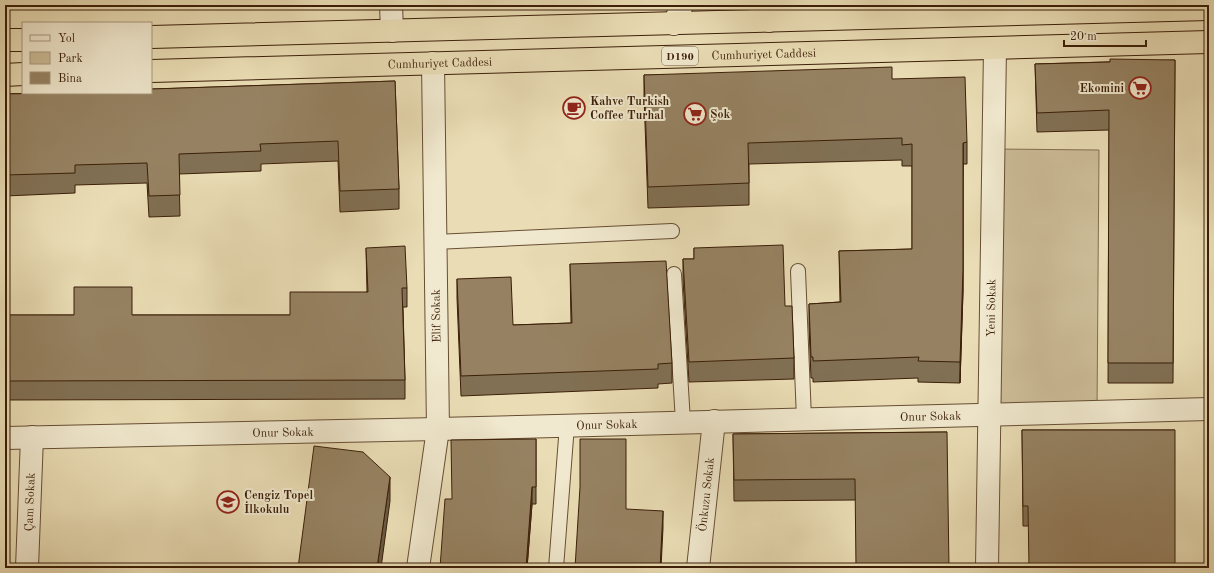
<svg xmlns="http://www.w3.org/2000/svg" width="1214" height="573" viewBox="0 0 1214 573" font-family="'Old Standard TT',serif">
  <style>
    .green { fill: #ccbd98; stroke: #846e50 }
    .lines { fill: none; stroke-linecap: round; stroke-linejoin: round }
    .lane-casing { stroke: #674e33; stroke-width: 16 }
    .street-casing { stroke: #674e33; stroke-width: 24 }
    .highway-casing { stroke: #3b1f08; stroke-width: 24 }
    .lane { stroke: #f1e9cf; stroke-width: 14 }
    .street { stroke: #f1e9cf; stroke-width: 22 }
    .highway { stroke: #eaddb5; stroke-width: 22 }
    .wall { fill: #817054; stroke: #3b1f08 }
    .shaded-wall { fill: #695b45; stroke: #3b1f08 }
    .building { fill: #968262; stroke: #3b1f08 }
    .labels { text-anchor: middle; stroke-width: 4; stroke-linejoin: round; paint-order: stroke }
    .shield { fill: #f1e9cf; stroke: #725c44; stroke-width: 1 }
    .shield-label { font-size: 11px; font-weight: bold; fill: #3b1f08 }
    .street-label { font-size: 12px; fill: #3b1f08; stroke: #f1e9cf }
    .poi-label { font-size: 12px; font-weight: bold; fill: #3b1f08; stroke: #f1e9cf; text-anchor: start }
  </style>
  <rect width="100%" height="100%" fill="#eaddb5"/>
  <filter id="stains"><feTurbulence type="fractalNoise" baseFrequency=".005" numOctaves="4"/><feColorMatrix values="0 0 0 0 .2 0 0 0 0 .09 0 0 0 0 .02 0 0 0 .5 -.17"/></filter>
  <radialGradient id="worn" r=".72"><stop offset=".6" stop-color="#630" stop-opacity="0"/><stop offset="1" stop-color="#630" stop-opacity=".3"/></radialGradient>
  <!-- green -->
  <path class="green" d="M994 149 1099 150 1097 412 990 415Z"/>
  <g class="lines">
    <!-- lane casing -->
    <g class="lane-casing">
      <path id="lane" d="M435 242 672 231
        M798 271 804 419
        M674 274 683 422
        M556 568 567 425"/>
    </g>
    <!-- street casing -->
    <g class="street-casing">
      <g id="street">
        <path d="M391 5 392 31"/>
        <path d="M760 5 769 21"/>
        <path d="M674 24 682 5"/>
        <path id="s1" d="M5 438 438 429 1209 409"/>
        <path id="s2" d="M27 568 32 437"/>
        <path d="M418 568 438 429 433 63"/>
        <path id="s3" d="M698 568 714 421"/>
        <path id="s4" d="M987 568 995 48"/>
      </g>
    </g>
    <!-- highway casing -->
    <g class="highway-casing">
      <g id="highway">
        <path d="M151 37 1209 9"/>
        <path d="M5 40H23"/>
        <path id="s5" d="M151 71 1209 42"/>
        <path d="M5 75 23 74"/>
      </g>
    </g>
    <!-- lane -->
    <use href="#lane" class="lane"/>
    <!-- street -->
    <use href="#street" class="street"/>
    <!-- highway -->
    <use href="#highway" class="highway"/>
  </g>
  <!-- wall -->
  <path class="wall" d="M1175 60 1173 383H1108L1109 130 1037 132 1035 64Z
    M644 75 892 79 967 142V164H963V291L960 383 918 382V378L813 382V378H811L809 325V304L840 302 839 251 912 249V166H902V160L749 164V205L648 208 644 96Z
    M395 81 399 189V209L340 212 338 161 261 164V171L179 174 180 216 149 217 147 183 75 185V193L5 196V94Z
    M366 248 407 288V307H403L405 380V399L5 400V315H290L367 292Z
    M694 248 785 306 794 358V379L689 382 683 280V259H694Z
    M570 264 672 363V383L658 384V388L461 396 457 298V279L513 325 571 323Z
    M1022 430H1175L1028 526H1023Z
    M947 432 855 500 734 501 733 434Z
    M536 439V504H532L527 568H440L452 499Z"/>
  <!-- shaded-wall -->
  <path class="shaded-wall" d="M963 143V291L960 383V362Z
    M390 477V501L381 568H377Z
    M532 487V504L527 568H526Z
    M663 511V528L661 568H660Z"/>
  <!-- building -->
  <path class="building" d="M1110 59 1175 60 1173 363H1108L1109 110 1037 113 1035 64 1110 62Z
    M892 67V79L965 77 967 142 963 143V270L960 362 918 361 919 357 813 361V357H811L809 304 841 302 839 251 912 249V144L902 145V138L748 143 749 183 648 187 644 75Z
    M395 81 399 189 340 191 338 141 260 144 261 151 179 154 180 195 149 196 147 163 75 165V173L5 175V94L48 93H151V89Z
    M783 245 785 306H792L794 358 689 362 683 259H694V248Z
    M405 246 407 288H402L405 380 5 381V315H74V287H132V315H290V292H368L366 248Z
    M666 261 672 363 658 364V369L461 376 457 279 511 277 513 325 572 323 570 264Z
    M1022 430H1175V568H1029L1028 506H1023Z
    M947 432 949 568H856L855 479 734 480 733 434Z
    M536 439V487H532L526 568H440L445 499H452L451 440Z
    M580 439H626V509L663 511 660 568H575L580 487Z
    M314 446 363 452 390 477 377 568H298Z"/>
  <!-- icons -->
  <defs>
    <g id="supermarket-ring" transform="scale(1.15)"><circle r="9.5" fill="#f1e9cf" stroke="#8f2418" stroke-width="1.5"/><path d="M-6-5.5h2.5l.6 2H6L4.5 2H-2.5L-4.4-4H-6ZM-1.5 3.2a1.3 1.3 0 1 0 .1 0ZM3 3.2a1.3 1.3 0 1 0 .1 0Z" fill="#8f2418"/></g>
    <g id="cafe-ring" transform="scale(1.15)"><circle r="9.5" fill="#f1e9cf" stroke="#8f2418" stroke-width="1.5"/><path d="M-5.5-4.5H6V0H3Q3 3.5 0 3.5H-2.5Q-5.5 3.5-5.5 0ZM3-3.2v2h1.7v-2ZM-6 4.5H4V6H-6Z" fill="#8f2418"/></g>
    <g id="school-ring" transform="scale(1.15)"><circle r="9.5" fill="#f1e9cf" stroke="#8f2418" stroke-width="1.5"/><path d="M0-5L7-2L0 1L-7-2ZM-4 1L0 2.5L4 1V4Q0 6-4 4Z" fill="#8f2418"/></g>
  </defs>
  <g fill-rule="evenodd">
    <use href="#supermarket-ring" x="1140" y="88"/>
    <use href="#cafe-ring" x="574" y="108"/>
    <use href="#supermarket-ring" x="695" y="114"/>
    <use href="#school-ring" x="228" y="502"/>
  </g>
  <g class="labels">
    <!-- shield labels -->
    <rect class="shield" x="662" y="47" width="36" height="18" rx="3"/>
    <g class="shield-label">
      <text x="680" y="60">D190</text>
    </g>
    <!-- street labels -->
    <g class="street-label">
      <text dy="4" stroke="none"><textPath href="#s5" startOffset="613">Cumhuriyet Caddesi</textPath></text>
      <text dy="4" stroke="none"><textPath href="#s5" startOffset="289">Cumhuriyet Caddesi</textPath></text>
      <text dy="4" stroke="none"><textPath href="#s4" startOffset="260">Yeni Sokak</textPath></text>
      <text transform="translate(436 316) rotate(-91)" y="4">Elif Sokak</text>
      <text dy="4" stroke="none"><textPath href="#s1" startOffset="926">Onur Sokak</textPath></text>
      <text dy="4" stroke="none"><textPath href="#s1" startOffset="602">Onur Sokak</textPath></text>
      <text dy="4" stroke="none"><textPath href="#s1" startOffset="278">Onur Sokak</textPath></text>
      <text dy="4" stroke="none"><textPath href="#s3" startOffset="74">Önkuzu Sokak</textPath></text>
      <text dy="4" stroke="none"><textPath href="#s2" startOffset="66">Çam Sokak</textPath></text>
    </g>
    <!-- poi labels -->
    <g class="poi-label">
      <text x="1124" y="92" text-anchor="end">Ekomini</text>
      <text x="590" y="105">Kahve Turkish<tspan x="590" dy="14">Coffee Turhal</tspan></text>
      <text x="710" y="118">Şok</text>
      <text x="244" y="499">Cengiz Topel<tspan x="244" dy="14">İlkokulu</tspan></text>
    </g>
  </g>
  <!-- margin -->
  <rect width="1214" height="573" fill="none" stroke="#eaddb5" stroke-width="20"/>
  <rect x="6" y="6" width="1202" height="561" fill="none" stroke="#3b1f08" stroke-width="2"/>
  <rect x="10" y="10" width="1194" height="553" fill="none" stroke="#3b1f08"/>
  <!-- legend -->
  <rect x="22" y="22" width="130" height="72" fill="#f1e9cf" stroke="#a8987f"/>
  <rect x="30" y="35" width="20" height="6" fill="#f1e9cf" stroke="#a8987f"/>
  <text x="58" y="42" font-size="12" fill="#3b1f08">Yol</text>
  <rect x="30" y="52" width="20" height="12" fill="#ccbd98" stroke="#a8987f"/>
  <text x="58" y="62" font-size="12" fill="#3b1f08">Park</text>
  <rect x="30" y="72" width="20" height="12" fill="#968262" stroke="#a8987f"/>
  <text x="58" y="82" font-size="12" fill="#3b1f08">Bina</text>
  <!-- scale -->
  <path d="M1064 40v6h82v-6" fill="none" stroke="#3b1f08" stroke-width="2"/>
  <text x="1070" y="40" font-size="12" fill="#3b1f08" stroke="#f1e9cf" stroke-width="3" paint-order="stroke">20 m</text>
  <rect width="100%" height="100%" filter="url(#stains)"/>
  <rect width="100%" height="100%" fill="url(#worn)"/>
</svg>
